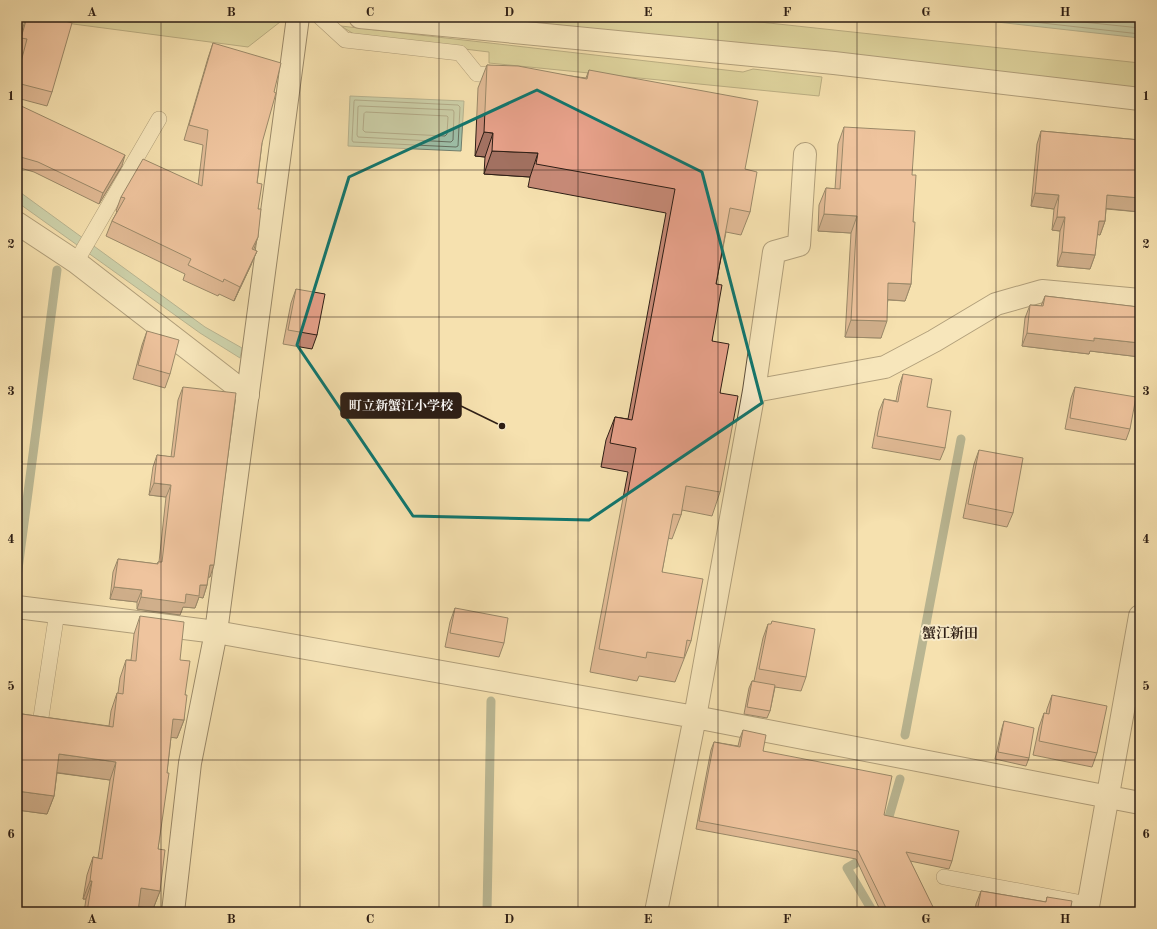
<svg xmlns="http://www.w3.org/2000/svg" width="1157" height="929" viewBox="0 0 1157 929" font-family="'Old Standard TT','Noto Serif JP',serif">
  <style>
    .green { fill: #c0c288; stroke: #76704e }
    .water { fill: #9dbea7; stroke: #707e6d }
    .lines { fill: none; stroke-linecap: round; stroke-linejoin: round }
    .shore { stroke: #656e5e; stroke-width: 1 }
    .stream { stroke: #707e6d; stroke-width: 9 }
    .lane-casing { stroke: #5f4f3c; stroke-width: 16 }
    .street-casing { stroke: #5f4f3c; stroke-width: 24 }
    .secondary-casing { stroke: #2d1e15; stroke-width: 24 }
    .lane { stroke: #f9eccb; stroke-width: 15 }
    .street { stroke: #f9eccb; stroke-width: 22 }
    .secondary { stroke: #f9eccb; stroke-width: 22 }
    .wall { fill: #c78a77; stroke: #2d1e15 }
    .shaded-wall { fill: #a27161; stroke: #2d1e15 }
    .building { fill: #e7a18a; stroke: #2d1e15 }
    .marked { fill: none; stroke: #0f766e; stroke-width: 3; stroke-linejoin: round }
    .grid { fill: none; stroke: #2d1e15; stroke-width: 1; stroke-opacity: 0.55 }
    .labels { text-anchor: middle; stroke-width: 4; stroke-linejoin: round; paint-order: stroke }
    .quarter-label { font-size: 14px; font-weight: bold; fill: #2d1e15; stroke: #f9eccb }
    .leader { fill: none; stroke: #2d1e15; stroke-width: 1.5 }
    .callout-dot { fill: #2d1e15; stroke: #f9eccb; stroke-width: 1.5 }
    .callout { fill: #2d1e15; stroke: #2d1e15; stroke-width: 1.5 }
    .callout-label { font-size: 13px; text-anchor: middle; font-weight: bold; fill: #fff }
    .neatline { fill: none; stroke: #2d1e15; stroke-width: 1.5 }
    .grid-label { font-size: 13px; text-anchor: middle; font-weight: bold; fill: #2d1e15 }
  </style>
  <rect width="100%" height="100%" fill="#f6e1af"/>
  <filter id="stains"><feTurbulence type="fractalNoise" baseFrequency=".005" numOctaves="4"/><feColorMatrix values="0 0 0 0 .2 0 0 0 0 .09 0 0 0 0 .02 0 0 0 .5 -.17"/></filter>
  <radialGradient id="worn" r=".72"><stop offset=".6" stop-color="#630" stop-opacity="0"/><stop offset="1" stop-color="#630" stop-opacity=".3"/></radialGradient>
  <!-- green -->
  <path class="green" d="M20 17H239L280 22 248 47Z
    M486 17H713L1140 63V89Z
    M341 26 743 72 753 69 822 77 819 96 489 63V52L357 36Z"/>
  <!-- water -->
  <path class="water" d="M952 17H1140V38Z
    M350 96 464 101 461 151 348 146Z
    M17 190 205 327 242 348 240 358 200 333 17 202Z"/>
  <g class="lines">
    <!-- shore -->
    <path class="shore" d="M989 17 1140 34
      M1035 17 1140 28
      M1090 17 1140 22
      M355 100 458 105 460 107 458 146 456 147 353 142 352 140 354 102Z
      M360 106 453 110 454 112 453 140 451 142 358 137 357 135 358 107Z
      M366 112 447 116 448 117 447 134 445 136 365 132 363 130 364 114Z"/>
    <!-- stream -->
    <path class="stream" d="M17 577 57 270
      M905 735 961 439
      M887 828 888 820 900 779
      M868 856 847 868 873 912
      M487 912 491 701"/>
    <!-- lane casing -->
    <g class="lane-casing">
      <path id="lane" d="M320 17 345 40 460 53 477 74 503 75
        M76 262 159 119
        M40 724 57 612
        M944 877 1088 904"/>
    </g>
    <!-- street casing -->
    <g class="street-casing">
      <path id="street" d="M360 17 834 63 1140 99
        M17 223 76 262 248 395
        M754 391 774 252 799 245 805 154
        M17 607 216 632 695 717 1140 803
        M656 912 695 717 754 391 885 367 934 341 996 304 1042 291 1140 300
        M1087 912 1140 616"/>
    </g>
    <!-- secondary casing -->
    <g class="secondary-casing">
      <path id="secondary" d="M173 912 190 763 216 632 298 17"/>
    </g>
    <!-- lane -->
    <use href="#lane" class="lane"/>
    <!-- street -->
    <use href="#street" class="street"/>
    <!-- secondary -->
    <use href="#secondary" class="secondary"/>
  </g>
  <!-- wall -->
  <path class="wall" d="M26 17H52V92L47 106 17 98V73L22 53 17 52V47Z
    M213 43 262 143 257 183 258 209V237L254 249 251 265 234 301 219 294 218 296 183 280 185 274 106 236 112 221 117 212 116 211 121 197 198 185 203 145 184 140 208 58Z
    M487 65 586 78 589 70 745 169 750 212 741 235 726 232 716 284 712 341 720 393V492L712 516 682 510 681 515 672 539 668 538 662 572 691 641 682 664 675 682 639 676 637 681 590 672 628 472 601 467 606 440 615 417 628 419 666 213 528 187 530 177 484 174 485 157 475 156 478 88Z
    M17 104 122 166 99 204 34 172 17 167Z
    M844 127 912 175 913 222 911 284 905 301 888 300 881 338 845 337 851 233 818 231 819 205 826 188 835 189 838 144Z
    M1041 131 1140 140V212L1106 209 1105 221 1100 235 1097 234 1095 255 1090 269 1057 266 1060 231 1052 230 1054 209 1031 206 1037 144Z
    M296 289 317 335 312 349 283 344 291 303Z
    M1045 296 1138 307 1139 303 1140 357 1090 351 1089 354 1022 346 1025 318 1030 305 1041 306Z
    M147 331 170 374 165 388 133 379 142 345Z
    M903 374 927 407 945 448 940 460 872 448 879 411 884 399 896 401 899 386Z
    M183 387 210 577H208L207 585 203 598 199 597 195 608 183 607 180 615 137 609V602L110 599 113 572 118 559 157 564 158 562H159L166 497 149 495 153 467 157 455 171 457 178 400Z
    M1075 387 1130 429 1126 440 1065 429 1071 398Z
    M979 450 1013 513 1007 527 963 518 974 464Z
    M455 608 504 643 499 657 445 647 450 622Z
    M140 616 180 660 185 695 184 720 177 738 171 737 158 849 160 891 153 909 139 907 138 912H84L86 899H83L87 875 93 857 98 858 110 780 57 773 54 796 47 814 17 810V728L22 714 109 726 111 711 117 693H118L120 678 126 660H131L134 634Z
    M768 624 806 677 801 691 775 687 770 711 767 718 744 714 749 688 752 681H754L763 638Z
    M1052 695 1097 753 1092 767 1033 755 1039 727 1044 713 1046 714 1047 709Z
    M1004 721 1029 758 1026 766 995 759 1002 728Z
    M743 730 763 751 884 815 952 861 949 869 910 861 935 912H881L856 859 696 829 711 750 714 742 738 746 740 738Z
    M1140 890V912H1137Z
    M981 891 1046 902 1047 897 1070 912H975L976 904Z"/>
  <!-- shaded-wall -->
  <path class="shaded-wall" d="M484 132 493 133 485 157 475 156Z
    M492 151 538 153 530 177 484 174Z
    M125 155 122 166 99 204 103 193Z
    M1035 193 1059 195 1054 209 1031 206Z
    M1107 195 1140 198V212L1102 208Z
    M824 214 857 216 851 233 818 231Z
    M1057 217H1065L1060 231 1052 230Z
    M1099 221H1105L1100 235 1094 234Z
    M257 251 251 265 234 301 240 287Z
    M1062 252 1095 255 1090 269 1057 266Z
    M888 283 911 284 905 301 882 299Z
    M851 320 887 321 881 338 845 337Z
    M1027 333 1094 338 1140 343V357L1090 351 1089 354 1022 346Z
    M154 483 171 485 166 497 149 495Z
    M210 565H214L210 577H205Z
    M200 585H207L203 598 199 597 195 608 183 607 180 615 137 609 141 597 186 594Z
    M114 587 142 590 137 602 110 599Z
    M173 719 184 720 177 738 167 737Z
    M59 754 116 762 110 780 53 772Z
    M17 791 54 796 47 814 17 810Z
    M90 881H92L86 899H83Z
    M141 888 160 891 153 909 135 906Z
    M1140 905V912H1138Z"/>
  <!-- building -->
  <path class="building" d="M27 17H52L72 23 52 92 17 83V77L27 39 21 38Z
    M213 43 281 63 274 92 276 93 262 143 257 183 262 184 258 209H261L258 237 252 249 257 251 240 287 224 279 223 282 188 265 191 259 112 221 125 198 121 197 143 159 202 186 208 130 189 125Z
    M487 65 518 66 587 79 589 70 758 101 745 169 757 172 750 212 730 208 716 284 722 285 712 341 729 344 720 393 738 396 720 492 686 486 681 515 673 514 662 572 703 579 691 641 687 640 684 658 647 652 646 658 599 649 636 448 610 443 615 417 632 420 675 189 536 164 538 153 492 151 493 133 484 132Z
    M17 104 125 155 103 193 38 162 17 156Z
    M844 127 915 131 912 175H916L913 222H915L911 284 888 283 887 321 851 320 857 216 824 214 826 188 840 189Z
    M1041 131 1140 140V198L1107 195 1105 221H1099L1095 255 1062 252 1065 217H1057L1059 195 1035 193Z
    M296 289 325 294 317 335 288 330Z
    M1045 296 1139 307V303H1140V343L1094 338V341L1027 333 1030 305 1043 306Z
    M147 331 179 340 170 374 138 365Z
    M903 374 932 379 927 407 951 411 945 448 877 436 884 399 898 402Z
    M183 387 236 393 214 565H210L207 585H200L199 596 186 594 185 603 141 597 142 590 114 587 118 559 158 564V562H162L171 485 154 483 157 455 174 457Z
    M1075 387 1136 397 1130 429 1070 418Z
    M979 450 1023 458 1013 513 968 504Z
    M17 461H22L17 500Z
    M455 608 508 618 504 643 450 633Z
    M140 616 184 622 180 660 190 661 185 695H187L184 720 173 719 167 773H169L158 849 165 850 160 891 141 888 138 912H87L92 881H90L93 857 102 859 116 762 59 754 54 796 17 791V748L22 714 113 727 117 693 123 694 126 660 136 661Z
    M772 621 815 629 806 677 759 669 768 624H771Z
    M752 681 775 685 770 711 747 707Z
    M1052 695 1107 706 1097 753 1039 741 1044 713 1049 714Z
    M1004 721 1034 728 1029 758 998 752Z
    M743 730 766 735 763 751 892 776 884 815 959 831 952 861 906 852 935 911 888 912 858 851 699 821 714 742 740 747Z
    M981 891 1046 902 1047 897 1072 901 1070 912H977Z"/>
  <!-- marked area -->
  <path d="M0 0H1157V929H0ZM537 90 702 172 762 403 589 520 413 516 297 345 349 177Z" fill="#f6e1af" fill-opacity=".55" fill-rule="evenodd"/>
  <path class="marked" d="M537 90 702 172 762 403 589 520 413 516 297 345 349 177Z"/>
  <!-- grid -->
  <path class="grid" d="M161 17V912M300 17V912M439 17V912M578 17V912M718 17V912M857 17V912M996 17V912M17 170H1140M17 317H1140M17 464H1140M17 612H1140M17 760H1140"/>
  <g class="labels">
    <!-- quarter labels -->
    <g class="quarter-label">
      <text x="950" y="638">蟹江新田</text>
    </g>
  </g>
  <!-- callouts -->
  <path class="leader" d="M502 426L461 406"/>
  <circle class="callout-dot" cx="502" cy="426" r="4"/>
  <rect class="callout" x="341" y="393" width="120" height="25" rx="4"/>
  <g class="callout-label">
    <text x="401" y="410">町立新蟹江小学校</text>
  </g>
  <!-- margin -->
  <rect width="1157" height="929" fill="none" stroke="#f6e1af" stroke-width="44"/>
  <rect x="22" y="22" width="1113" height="885" class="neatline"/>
  <g class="grid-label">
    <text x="92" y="16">A</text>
    <text x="231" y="16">B</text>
    <text x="370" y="16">C</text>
    <text x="509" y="16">D</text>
    <text x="648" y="16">E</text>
    <text x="787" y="16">F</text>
    <text x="926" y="16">G</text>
    <text x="1065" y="16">H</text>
    <text x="11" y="100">1</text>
    <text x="1146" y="100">1</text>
    <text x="11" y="248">2</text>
    <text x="1146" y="248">2</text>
    <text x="11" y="395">3</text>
    <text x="1146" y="395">3</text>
    <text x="11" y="543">4</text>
    <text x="1146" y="543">4</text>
    <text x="11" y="690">5</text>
    <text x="1146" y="690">5</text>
    <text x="11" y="838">6</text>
    <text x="1146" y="838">6</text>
    <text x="92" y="923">A</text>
    <text x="231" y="923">B</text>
    <text x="370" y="923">C</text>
    <text x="509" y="923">D</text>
    <text x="648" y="923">E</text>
    <text x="787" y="923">F</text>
    <text x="926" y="923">G</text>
    <text x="1065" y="923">H</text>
  </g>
  <rect width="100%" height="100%" filter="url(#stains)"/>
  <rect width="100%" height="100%" fill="url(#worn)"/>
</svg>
